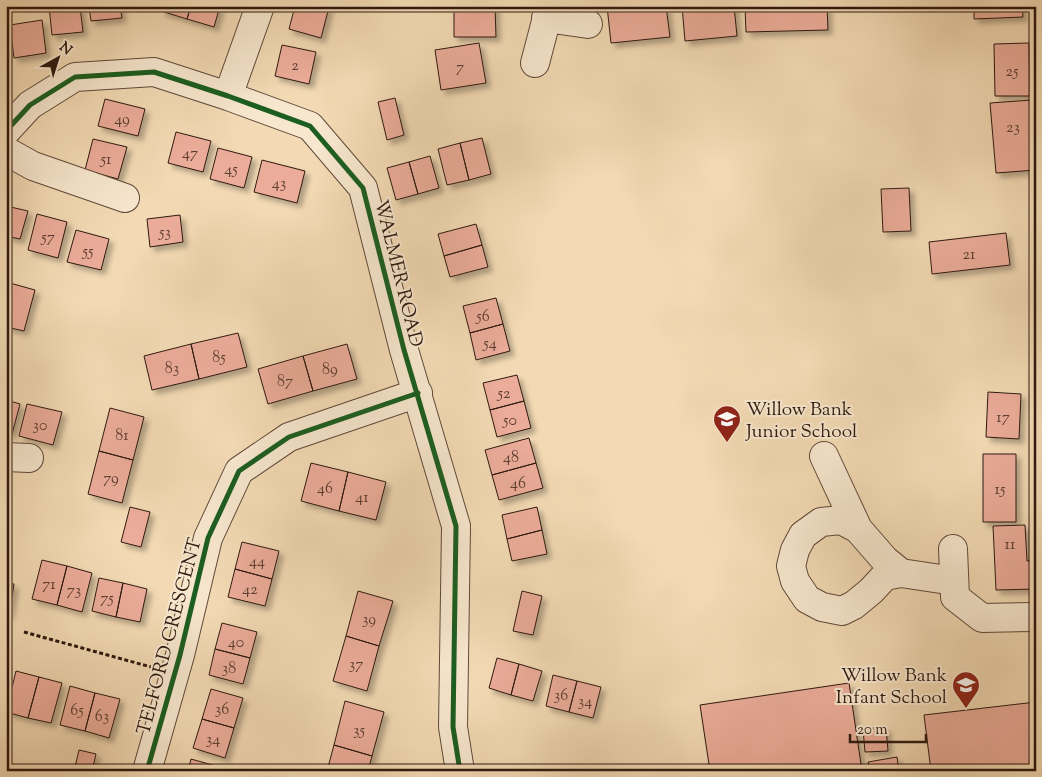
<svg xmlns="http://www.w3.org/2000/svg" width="1042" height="777" viewBox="0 0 1042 777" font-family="'Sorts Mill Goudy',serif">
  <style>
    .building { fill: #ebac99; stroke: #2e1910; filter: url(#shadow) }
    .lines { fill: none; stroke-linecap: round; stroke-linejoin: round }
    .minor-casing { stroke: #5f4939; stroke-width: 30 }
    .path { stroke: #2e1910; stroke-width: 3; stroke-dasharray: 4 2.5; stroke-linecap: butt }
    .minor { stroke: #f7e7ce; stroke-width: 28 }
    .cycleway-casing { stroke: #f7e7ce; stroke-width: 8 }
    .cycleway { stroke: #1b5e20; stroke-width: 5 }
    .labels { text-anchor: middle; stroke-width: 4; stroke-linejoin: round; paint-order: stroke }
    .number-label { font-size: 16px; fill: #5d3e32 }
    .street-label { font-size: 19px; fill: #2e1910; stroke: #f7e7ce }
    .poi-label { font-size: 19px; fill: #2e1910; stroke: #f7e7ce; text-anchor: start }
  </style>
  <defs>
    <filter id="shadow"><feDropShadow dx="4.5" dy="4.5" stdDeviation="2.5" flood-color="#0004"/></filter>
  </defs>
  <rect width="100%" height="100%" fill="#f3dab4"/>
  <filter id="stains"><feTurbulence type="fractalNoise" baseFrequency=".004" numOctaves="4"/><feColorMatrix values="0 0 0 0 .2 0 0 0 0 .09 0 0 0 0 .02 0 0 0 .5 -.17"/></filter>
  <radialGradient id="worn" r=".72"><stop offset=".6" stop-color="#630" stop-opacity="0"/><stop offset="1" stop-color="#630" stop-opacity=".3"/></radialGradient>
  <!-- building -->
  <path class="building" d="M49 6H80L83 32 52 35Z
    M89 6H120L122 18 91 21Z
    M162 6H191L187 19 161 11Z
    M191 6H220L214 27 187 19Z
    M295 6 329 7 321 38 289 29Z
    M454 6H495L496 37H454Z
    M607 6H666L670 37 611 43Z
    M682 6H734L737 36 685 41Z
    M827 6 828 30 746 32 745 7Z
    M974 6H1022L1023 17 974 19Z
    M42 20 46 53 14 58 10 25Z
    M479 43 486 83 441 90 435 50Z
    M1029 43 1030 96H995L994 44Z
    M282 45 316 52 309 84 275 76Z
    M395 98 404 135 387 140 378 102Z
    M105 99 145 109 138 136 98 126Z
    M1032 100 1036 148V170L996 173 990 103Z
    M176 132 211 141 203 172 168 163Z
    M482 138 491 174 469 180 460 143Z
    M93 139 127 147 118 179 85 170Z
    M460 143 469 180 447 185 438 149Z
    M218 148 252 157 244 188 210 179Z
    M430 156 439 188 418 194 409 162Z
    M262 160 305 171 297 203 254 192Z
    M409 162 418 194 396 200 387 168Z
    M909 188 911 231 883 232 881 189Z
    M6 206 28 211 20 239 6 236Z
    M37 214 67 222 58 258 28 250Z
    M180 215 183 242 150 247 147 219Z
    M476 224 482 245 444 256 438 234Z
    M76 230 109 239 101 270 67 262Z
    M1006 233 1010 265 932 274 929 242Z
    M482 245 488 267 450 277 444 256Z
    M6 282 35 290 24 331 6 327Z
    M496 298 503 324 470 333 463 306Z
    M503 324 510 351 476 360 470 333Z
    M238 333 247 367 199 379 191 344Z
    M191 344 199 379 152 390 144 356Z
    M347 344 357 379 313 391 303 356Z
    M303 356 313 391 268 404 258 369Z
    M517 375 524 401 490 410 483 383Z
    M988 392 1021 394 1019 439 986 437Z
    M6 400 20 404 12 434 6 432Z
    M524 401 531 428 497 437 490 410Z
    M27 404 62 412 53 445 19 436Z
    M110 408 144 417 133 460 99 451Z
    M529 438 536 463 492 475 485 450Z
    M99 451 133 460 122 503 88 494Z
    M983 454H1016V522H983Z
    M311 463 348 472 339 511 301 501Z
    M536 463 543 488 499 500 492 475Z
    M348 472 386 482 376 520 339 511Z
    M130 507 150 512 141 547 121 542Z
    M537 507 542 530 507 539 502 515Z
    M1025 525 1027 561 1036 560V589L996 590 993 526Z
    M542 530 547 554 512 561 507 539Z
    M242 542 279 551 272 579 235 569Z
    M42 560 67 566 57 605 32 599Z
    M67 566 92 573 82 612 57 605Z
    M235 569 272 579 265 606 228 597Z
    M99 578 123 583 116 617 92 611Z
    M6 583 14 584 9 615 6 614Z
    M123 583 147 589 140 622 116 617Z
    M358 591 393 601 379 646 346 636Z
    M522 591 542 596 533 635 513 631Z
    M222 623 257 632 250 658 215 649Z
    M346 636 379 646 367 691 333 681Z
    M215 649 250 658 243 684 209 675Z
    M497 658 519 664 511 695 489 688Z
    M519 664 542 671 533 701 511 695Z
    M16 671 39 677 28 718 6 712Z
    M553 675 577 681 569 712 546 706Z
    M39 677 62 683 51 723 28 718Z
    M577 681 601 687 593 718 569 712Z
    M849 683 862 771H710L700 705Z
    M70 686 95 693 85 731 60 725Z
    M211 689 243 698 234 728 202 719Z
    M95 693 120 699 109 738 85 731Z
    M345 701 384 712 372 756 334 745Z
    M1036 702V771H931L924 715Z
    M202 719 234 728 225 758 193 748Z
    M886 727 888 751 865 752 863 729Z
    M334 745 372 756 368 771H327Z
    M79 750 96 754 92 771H74Z
    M897 757 899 771H870L868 762Z
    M191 759 223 768 222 771H188Z"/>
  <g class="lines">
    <!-- minor casing -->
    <g class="minor-casing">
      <path id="minor" d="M546 18 588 24
        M535 63 550 6
        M228 96 260 6
        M6 131 30 105 75 77 154 72 228 96 310 126 363 188 404 350 456 526 453 727 460 771
        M6 151 33 166 125 198
        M824 456 858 529
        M6 457 29 458
        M953 549 955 597 982 618 1036 617
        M901 573 885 560 858 529 841 520 821 522 803 535 795 550 791 566 795 581 807 599 822 607 842 611 854 605 871 591 885 576 901 573 954 581
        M147 771 180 655 208 538 239 471 289 437 418 393"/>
    </g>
    <!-- path -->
    <path class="path" d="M24 632 151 667"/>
    <!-- minor -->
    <use href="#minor" class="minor"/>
    <!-- cycleway casing -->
    <g class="cycleway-casing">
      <path id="cycleway" d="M6 131 30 105 75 77 154 72 228 96 310 126 363 188 404 350 456 526 453 727 460 771
        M147 771 180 655 208 538 239 471 289 437 418 393"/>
    </g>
    <!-- cycleway -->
    <use href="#cycleway" class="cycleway"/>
  </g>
  <!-- icons -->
  <defs>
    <g id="school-pin" transform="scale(1.4375)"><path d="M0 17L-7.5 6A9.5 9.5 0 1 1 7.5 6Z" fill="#8f2418" stroke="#f7e7ce"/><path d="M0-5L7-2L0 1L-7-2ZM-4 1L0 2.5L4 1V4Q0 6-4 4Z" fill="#fff"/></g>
  </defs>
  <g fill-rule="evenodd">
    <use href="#school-pin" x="727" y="419"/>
    <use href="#school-pin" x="966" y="685"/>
  </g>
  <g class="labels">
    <!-- number labels -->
    <g class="number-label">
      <text x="295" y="70">2</text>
      <text x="460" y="72">7</text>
      <text x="1012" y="76">25</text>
      <text x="122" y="124">49</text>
      <text x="1013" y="132">23</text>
      <text x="190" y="158">47</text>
      <text x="106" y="164">51</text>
      <text x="231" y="174">45</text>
      <text x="279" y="188">43</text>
      <text x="165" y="237">53</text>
      <text x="48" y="242">57</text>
      <text x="88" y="256">55</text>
      <text x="969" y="259">21</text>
      <text x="483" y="321">56</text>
      <text x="490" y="348">54</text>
      <text x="219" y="362">85</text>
      <text x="172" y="373">83</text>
      <text x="330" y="374">89</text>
      <text x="285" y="386">87</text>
      <text x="504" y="398">52</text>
      <text x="1003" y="422">17</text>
      <text x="510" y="425">50</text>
      <text x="40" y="430">30</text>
      <text x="122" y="440">81</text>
      <text x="511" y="462">48</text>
      <text x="111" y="483">79</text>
      <text x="518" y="488">46</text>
      <text x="325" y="493">46</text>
      <text x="1000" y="494">15</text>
      <text x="362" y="502">41</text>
      <text x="1010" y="549">11</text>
      <text x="257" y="566">44</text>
      <text x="49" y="589">71</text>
      <text x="250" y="594">42</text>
      <text x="74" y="595">73</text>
      <text x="107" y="603">75</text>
      <text x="369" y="624">39</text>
      <text x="236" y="647">40</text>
      <text x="356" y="669">37</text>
      <text x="229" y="673">38</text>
      <text x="561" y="700">36</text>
      <text x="585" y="706">34</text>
      <text x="222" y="714">36</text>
      <text x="77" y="715">65</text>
      <text x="102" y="721">63</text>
      <text x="359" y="735">35</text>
      <text x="213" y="744">34</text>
    </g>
    <!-- street labels -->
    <g class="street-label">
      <text transform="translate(400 273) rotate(76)" y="7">WALMER ROAD</text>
      <text transform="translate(168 636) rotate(-75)" y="7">TELFORD CRESCENT</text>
    </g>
    <!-- poi labels -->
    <g class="poi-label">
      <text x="746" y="415">Willow Bank<tspan x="746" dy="22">Junior School</tspan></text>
      <text x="947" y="681" text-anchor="end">Willow Bank<tspan x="947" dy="22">Infant School</tspan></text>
    </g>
  </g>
  <!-- margin -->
  <rect width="1042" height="777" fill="none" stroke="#f3dab4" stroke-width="25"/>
  <rect x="8" y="8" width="1027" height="762" fill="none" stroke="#2e1910" stroke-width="2.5"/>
  <rect x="12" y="12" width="1017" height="752" fill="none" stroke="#2e1910"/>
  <!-- north arrow -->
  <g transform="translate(58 58) rotate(39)" stroke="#f7e7ce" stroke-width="4" paint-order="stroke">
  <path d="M0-4L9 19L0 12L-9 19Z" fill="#2e1910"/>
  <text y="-8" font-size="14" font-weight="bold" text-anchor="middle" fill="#2e1910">N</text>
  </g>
  <!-- scale -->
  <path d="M850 734v8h76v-8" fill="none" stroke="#2e1910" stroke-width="2.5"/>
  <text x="857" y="734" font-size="15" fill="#2e1910" stroke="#f7e7ce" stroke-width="4" paint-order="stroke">20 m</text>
  <rect width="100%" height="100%" filter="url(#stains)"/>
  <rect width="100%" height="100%" fill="url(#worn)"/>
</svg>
